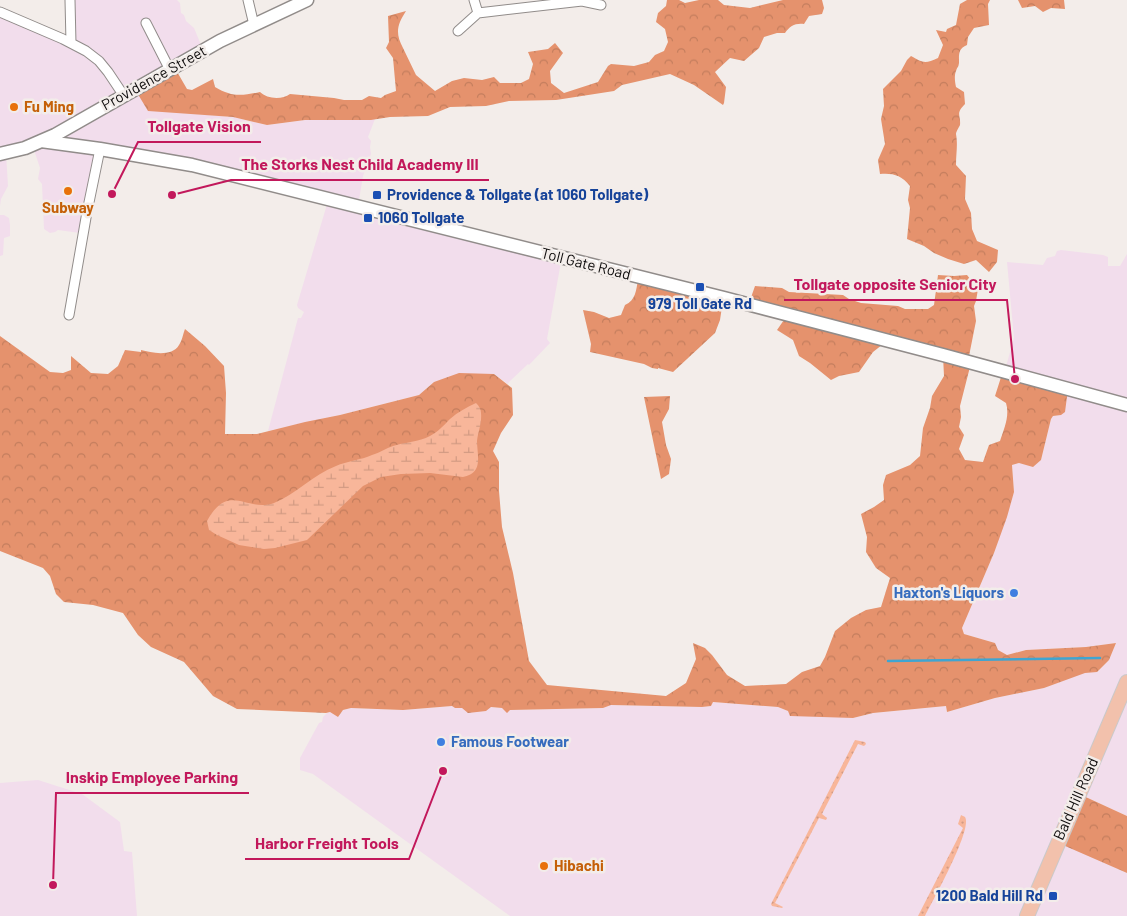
<svg xmlns="http://www.w3.org/2000/svg" width="1127" height="916" viewBox="0 0 1127 916" font-family="Barlow,sans-serif">
  <style>
    .commercial { fill: #f2ddec }
    .grass { fill: url(#grass-dots) }
    .forest { fill: url(#forest-crowns) }
    .wetland { fill: url(#wetland-marsh) }
    .lines { fill: none; stroke-linecap: round; stroke-linejoin: round }
    .stream { stroke: #3fa5d1; stroke-width: 2.5 }
    .minor-casing { stroke: #918c8a; stroke-width: 11 }
    .secondary-casing { stroke: #918c8a; stroke-width: 15 }
    .primary-casing { stroke: #cac9c9; stroke-width: 16 }
    .minor { stroke: #fff; stroke-width: 9 }
    .secondary { stroke: #fff; stroke-width: 12 }
    .primary { stroke: #f2c1ac; stroke-width: 14 }
    .food-dot { fill: #e8710a; stroke: #f3edea; stroke-width: 2 }
    .transit-dot { fill: #1a4fb4; stroke: #f3edea; stroke-width: 2 }
    .shop-dot { fill: #3f7fe0; stroke: #f3edea; stroke-width: 2 }
    .labels { text-anchor: middle; stroke-width: 5; stroke-linejoin: round; paint-order: stroke }
    .street-label { font-size: 15px; fill: #0d0b0b; stroke: #f3edea }
    .food-label { font-size: 15px; font-weight: bold; fill: #c56008; stroke: #f3edea; text-anchor: start }
    .transit-label { font-size: 15px; font-weight: bold; fill: #164399; stroke: #f3edea; text-anchor: start }
    .shop-label { font-size: 15px; font-weight: bold; fill: #366cbe; stroke: #f3edea; text-anchor: end }
    .leader { fill: none; stroke: #c2185b; stroke-width: 2 }
    .callout-dot { fill: #c2185b; stroke: #f3edea; stroke-width: 2 }
    .callout-label { font-size: 16px; text-anchor: middle; font-weight: bold; fill: #c2185b; stroke: #f3edea; stroke-width: 5; stroke-linejoin: round; paint-order: stroke }
  </style>
  <defs>
    <pattern id="grass-dots" width="8" height="8" patternUnits="userSpaceOnUse" patternTransform="scale(1.25)"><rect width="8" height="8" fill="#f8b69a"/><path d="M2 2h.1M6 6h.1" fill="none" stroke="#d39b83" stroke-width="1.8" stroke-linecap="round"/></pattern>
    <pattern id="forest-crowns" width="20" height="18" patternUnits="userSpaceOnUse" patternTransform="scale(1.25)"><rect width="20" height="18" fill="#e5926d"/><path d="M2 6a3 3 0 1 1 6 0M12 15a3 3 0 1 1 6 0" fill="none" stroke="#c37d5d"/></pattern>
    <pattern id="wetland-marsh" width="20" height="14" patternUnits="userSpaceOnUse" patternTransform="scale(1.25)"><rect width="20" height="14" fill="#f8b69a"/><path d="M1 5h8M5 5V1M11 12h8M15 12V8" fill="none" stroke="#d39b83"/></pattern>
  </defs>
  <rect width="100%" height="100%" fill="#f3edea"/>
  <!-- commercial -->
  <path class="commercial" d="M70 0H177L180 3 181 13 184 15 186 21 194 28 204 52 177 67 148 110 233 117 267 125 305 120 375 119 368 137 371 141 370 147 371 154 363 176 358 206 561 262 547 339 550 343 529 365 528 364 509 382 508 384 494 374 434 382 419 395 340 415 268 431 298 318H301L304 312 298 308 297 305 328 201 326 199 103 152 80 233 58 230 55 232 50 233 44 229 42 184 38 179 40 168 33 147 6 153 8 186 1 199 0 206V12L66 40Z
    M0 215H4L9 218 10 225V236L4 238 3 255 0 256Z
    M1061 250 1103 255 1108 257V266H1120L1127 254V816L1077 793 1056 841 1127 873V916H510L313 774 300 770V758L319 723 322 722 323 717 327 713 330 712 333 713 338 717 343 710 351 708 403 710 452 706 455 708 491 707 502 708 507 712 510 710 603 708 610 705 702 707 711 706 713 702 778 707 788 711 853 718 873 713 946 706 947 712 995 698 1044 688 1085 672H1097L1109 660 1116 643 1086 647 1026 650 1007 655 998 650 995 643 964 634 962 628 994 553 1014 492 1012 465 1019 463 1033 466 1041 460 1051 419 1053 416 1061 415 1005 370 1014 338 1007 262 1043 265 1047 258 1055 256 1057 251Z
    M38 780 82 794 120 822 124 851 132 852 137 916H0V783Z"/>
  <!-- grass -->
  <path class="grass" d="M855 740 865 742 866 744 864 746 858 744 822 814 827 818 826 820 819 818 775 903 783 907 782 908 772 906 771 904Z
    M961 815C962 816 964 816 965 817 973 829 932 902 925 916H918L963 828 958 824Z"/>
  <!-- forest -->
  <path class="forest" d="M667 0H679L685 3 699 0H718L724 5 750 8 783 0H822L824 8 822 14 809 16 804 24C795 23 790 26 785 33H777L764 37 759 48 744 61 730 58 715 72 726 87 724 103 723 105 694 85 670 74 622 85 614 91 556 100 509 101 486 106 450 107 428 116 390 117 371 120H305L267 125 233 117 148 111 136 91 176 70 187 89 192 90 213 79 215 87C232 97 241 96 260 92 267 99 282 100 290 94L334 98 344 100H362L369 96 381 98 385 95 396 91 393 58 386 48 389 42 388 16 406 11C397 25 395 33 403 48L416 75 435 91 452 81 464 78 482 80 494 77 500 83H521L529 79 533 64 528 52 548 49 555 43 563 53 550 71 551 83 564 93 598 82 608 66 611 64 634 66 649 62 655 55 664 51 668 42 665 29 656 22 658 13 666 6Z
    M967 0H990L988 4 989 25 974 28 968 37 967 45C958 49 959 54 959 63 958 69 958 65 956 71 954 76 955 82 956 87L964 92 965 104C955 114 961 115 960 125 959 127 956 132 956 134 958 145 956 153 956 165L966 176 965 199 971 213 972 229 977 241 998 250 997 262 989 272 976 260 964 264 948 259 934 253 924 246 907 239 910 208 908 200 910 186C901 175 893 173 880 174L878 160 885 144 881 119 884 106 883 89 901 71 907 60 911 56C923 63 925 64 938 58L943 45 936 30 946 32 947 29 956 25 960 4Z
    M1018 0H1064L1065 9 1051 8 1043 12 1035 6 1022 8Z
    M938 275 954 276 967 275 978 289 976 301 974 306 976 321 968 361 971 363 960 406 961 417 959 427 964 435 959 449 965 460 983 462 989 445 1000 441C1004 429 1010 416 1006 403L995 396 1003 371 1068 389 1065 412 1061 415 1053 416 1051 419 1041 460 1033 467 1019 463 1012 465 1014 492 1007 517 994 553 962 628 964 634 995 643 998 650 1007 655 1026 650 1086 647 1116 643 1109 660 1097 672 1085 673 1044 688 995 698 947 712 946 706 873 713 853 718 790 716 788 711 778 707 713 702 711 706 702 707 611 705 603 708 510 710 507 713 502 708 491 707 486 711 468 713 462 708H455L452 706 403 710 351 708 343 710 338 717 330 712 326 713 237 709 213 696 184 662 151 647 138 635 123 613 93 605 64 602 56 594 50 576 43 568 0 551V336L50 372 63 373 71 370V356L91 373 108 374 118 366 125 350 141 352V350C152 353 172 357 179 345 182 341 183 334 185 329L205 346 224 366 226 393 225 434H257L305 422 340 415 419 395 434 382 459 373 494 374 512 388 513 415 501 433 493 451 499 462V491L502 527 513 573 529 661 547 685 666 696 686 683 696 659 693 643 705 648 712 655 727 675 745 686 786 684 802 672 820 666 825 657 835 631 851 618 866 610 881 607 890 578 876 568 866 552 867 537 861 514 874 507 884 500 883 485 886 475 910 465 920 456 923 428 930 408 932 396 944 376 943 356 887 341 873 352 859 372 839 376 831 380 810 363 799 356 793 340 777 330 786 317 748 306 755 286 782 288 789 292 843 295 849 299 861 303 898 306 905 309H928L934 305Z
    M638 280 723 300 720 320 715 333 673 372 658 368V369L652 368 644 364 590 352 591 344 583 310 594 312 609 318 621 315 625 305C636 300 636 290 638 280Z
    M670 396 669 409 662 422 666 445 671 459 669 474 661 479 644 397Z
    M1077 793 1127 816V873L1056 842Z"/>
  <!-- wetland -->
  <path class="wetland" d="M476 403C479 406 481 409 481 413 482 423 478 432 477 441 477 449 480 462 476 469 473 474 468 476 463 477L430 473 401 474 381 477 363 486 307 540 275 548 264 549 239 545 217 535 209 530 207 521C229 481 247 513 274 503 296 494 313 475 336 466 347 461 361 460 372 455 380 453 386 448 393 446 405 442 419 442 430 436 438 432 444 425 450 419 458 412 467 407 476 403Z"/>
  <g class="lines">
    <!-- stream -->
    <path class="stream" d="M888 661 1100 658"/>
    <!-- minor casing -->
    <g class="minor-casing">
      <path id="minor" d="M70 0 71 43
        M248 0 254 25
        M474 0 478 13
        M0 12 63 39 86 51 99 61 108 72 124 96
        M478 13 582 1 601 5
        M146 23 170 70
        M458 31 478 13
        M69 315 87 212 100 149"/>
    </g>
    <!-- secondary casing -->
    <g class="secondary-casing">
      <path id="secondary" d="M41 141 100 149 192 165 724 298 943 355 1127 405
        M0 154 25 148 55 135 220 41 307 0"/>
    </g>
    <!-- primary casing -->
    <g class="primary-casing">
      <path id="primary" d="M1027 916 1127 682"/>
    </g>
    <!-- minor -->
    <use href="#minor" class="minor"/>
    <!-- secondary -->
    <use href="#secondary" class="secondary"/>
    <!-- primary -->
    <use href="#primary" class="primary"/>
  </g>
  <!-- markers -->
  <g class="food-dot">
    <circle cx="14" cy="107" r="5"/>
    <circle cx="68" cy="191" r="5"/>
    <circle cx="544" cy="866" r="5"/>
  </g>
  <g class="transit-dot">
    <rect x="372" y="190" width="10" height="10" rx="2.5"/>
    <rect x="363" y="213" width="10" height="10" rx="2.5"/>
    <rect x="695" y="282" width="10" height="10" rx="2.5"/>
    <rect x="1048" y="891" width="10" height="10" rx="2.5"/>
  </g>
  <g class="shop-dot">
    <circle cx="1014" cy="593" r="5"/>
    <circle cx="441" cy="742" r="5"/>
  </g>
  <g class="labels">
    <!-- street labels -->
    <g class="street-label">
      <text transform="translate(154 78) rotate(-29)" y="5">Providence Street</text>
      <text transform="translate(586 264) rotate(14)" y="5">Toll Gate Road</text>
      <text transform="translate(1076 799) rotate(-66)" y="5">Bald Hill Road</text>
    </g>
    <!-- food labels -->
    <g class="food-label">
      <text x="24" y="112">Fu Ming</text>
      <text x="68" y="213" text-anchor="middle">Subway</text>
      <text x="554" y="871">Hibachi</text>
    </g>
    <!-- transit labels -->
    <g class="transit-label">
      <text x="387" y="200">Providence &amp; Tollgate (at 1060 Tollgate)</text>
      <text x="378" y="223">1060 Tollgate</text>
      <text x="700" y="309" text-anchor="middle">979 Toll Gate Rd</text>
      <text x="1043" y="901" text-anchor="end">1200 Bald Hill Rd</text>
    </g>
    <!-- shop labels -->
    <g class="shop-label">
      <text x="1004" y="598">Haxton's Liquors</text>
      <text x="451" y="747" text-anchor="start">Famous Footwear</text>
    </g>
  </g>
  <!-- callouts -->
  <path class="leader" d="M112 194L138 142H261M172 195L231 180H489M1015 379L1007 300H784M53 885L56 793H249M443 771L409 859H245"/>
  <g class="callout-dot">
    <circle cx="112" cy="194" r="5"/>
    <circle cx="172" cy="195" r="5"/>
    <circle cx="1015" cy="379" r="5"/>
    <circle cx="53" cy="885" r="5"/>
    <circle cx="443" cy="771" r="5"/>
  </g>
  <g class="callout-label">
    <text x="199" y="132">Tollgate Vision</text>
    <text x="360" y="170">The Storks Nest Child Academy III</text>
    <text x="895" y="290">Tollgate opposite Senior City</text>
    <text x="152" y="783">Inskip Employee Parking</text>
    <text x="327" y="849">Harbor Freight Tools</text>
  </g>
</svg>
